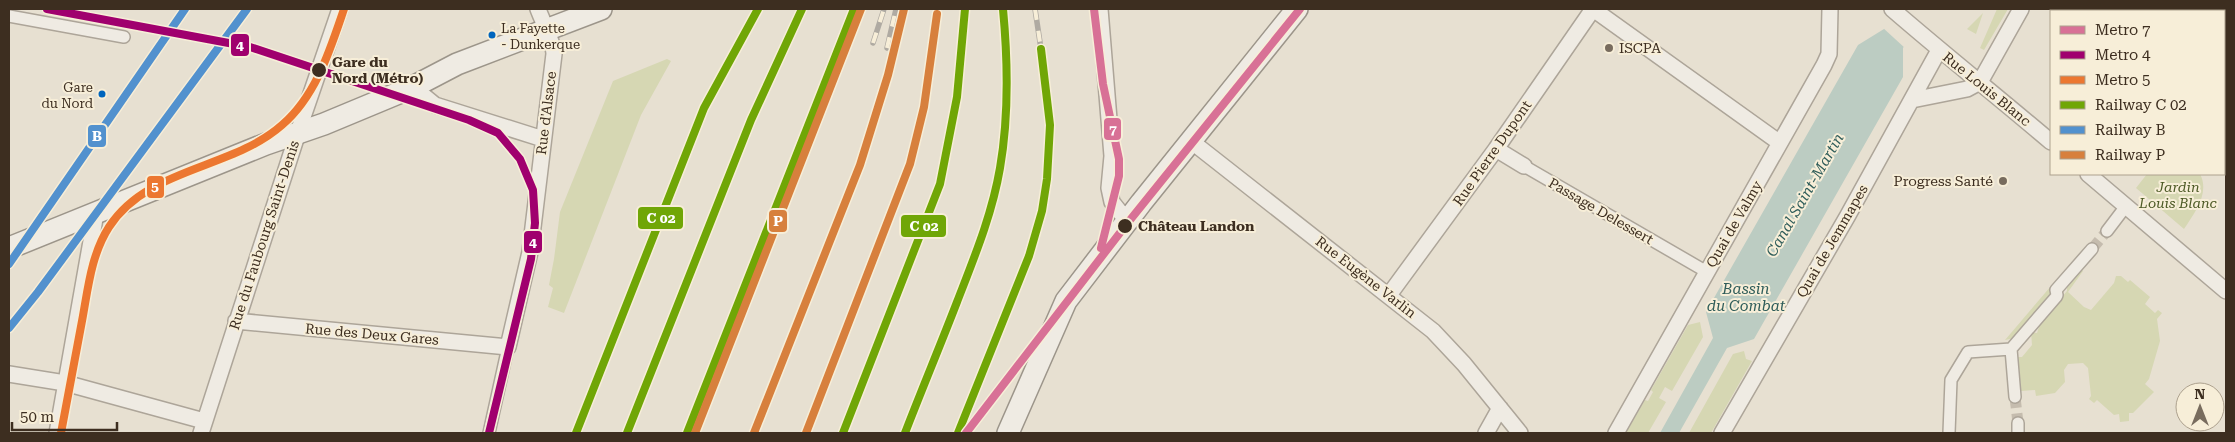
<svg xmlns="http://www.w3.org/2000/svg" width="2235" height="442" viewBox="0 0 2235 442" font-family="'Roboto Serif',serif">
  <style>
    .green { fill: #d6d7b3 }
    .water { fill: #bcccc2 }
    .pier { fill: #e7e0d1 }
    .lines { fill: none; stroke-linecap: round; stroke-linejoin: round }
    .pedestrian-tunnel { stroke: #c5bcae; stroke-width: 11; stroke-dasharray: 11 5.5; stroke-linecap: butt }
    .pedestrian-casing { stroke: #ada599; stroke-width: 14 }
    .minor-casing { stroke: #ada599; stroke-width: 18 }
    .secondary-casing { stroke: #9c958a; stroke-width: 24 }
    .pedestrian { stroke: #efebe3; stroke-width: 11 }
    .minor { stroke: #efebe3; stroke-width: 15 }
    .secondary { stroke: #efebe3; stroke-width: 21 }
    .rail-casing { stroke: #afaaa2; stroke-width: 5.5 }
    .rail { stroke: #f7eed8; stroke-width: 4; stroke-dasharray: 11; stroke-linecap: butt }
    .rail-1-casing { stroke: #f7eed8; stroke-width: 11 }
    .rail-2-casing { stroke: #f7eed8; stroke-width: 11 }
    .rail-3-casing { stroke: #f7eed8; stroke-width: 11 }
    .rail-1 { stroke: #70a606; stroke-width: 8 }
    .rail-2 { stroke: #5291ce; stroke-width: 8 }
    .rail-3 { stroke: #d7803d; stroke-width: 8 }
    .metro-1-casing { stroke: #f7eed8; stroke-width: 11 }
    .metro-2-casing { stroke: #f7eed8; stroke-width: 11 }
    .metro-3-casing { stroke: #f7eed8; stroke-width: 11 }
    .metro-1 { stroke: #d87196; stroke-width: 8 }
    .metro-2 { stroke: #a0006e; stroke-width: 8 }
    .metro-3 { stroke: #ec7730; stroke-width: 8 }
    .bus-dot { fill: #0065bd; stroke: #f7eed8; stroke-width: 2 }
    .poi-dot { fill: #786c5e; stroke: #f7eed8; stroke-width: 2 }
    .stop-dot { fill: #3d2e20; stroke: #f7eed8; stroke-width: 2 }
    .labels { text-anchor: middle; stroke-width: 4; stroke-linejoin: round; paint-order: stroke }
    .bus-label { font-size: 13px; fill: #3d2e20; stroke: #f7eed8; text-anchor: start }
    .poi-label { font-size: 14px; fill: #3d2e20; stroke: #f7eed8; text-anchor: start }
    .stop-label { font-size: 14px; font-weight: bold; fill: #3d2e20; stroke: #f7eed8; text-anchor: start }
    .street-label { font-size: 14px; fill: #3d2e20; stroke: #f7eed8 }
    .park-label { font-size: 14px; font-style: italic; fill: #4d5a26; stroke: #f7eed8 }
    .water-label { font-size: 15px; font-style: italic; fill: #2f5d5a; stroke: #f7eed8 }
    .line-badge { stroke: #f7eed8; stroke-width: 2 }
    .badge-label { font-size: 14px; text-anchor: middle; font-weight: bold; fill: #fff }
  </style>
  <rect width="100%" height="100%" fill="#e7e0d1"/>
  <!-- green -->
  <path class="green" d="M1997 9H2008L1984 50 1980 48Z
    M1983 13 1976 34 1967 29Z
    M667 59 671 61 641 115 564 313 548 307 553 288 549 285 554 259 560 212 613 81Z
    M2147 174H2200C2210 193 2195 212 2184 229L2136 188Z
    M2081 269 2083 271 2068 292 2084 307 2091 310 2114 283 2116 276H2121L2128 282 2130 280 2150 297 2145 304 2155 313 2158 310 2162 313 2157 319 2160 341 2149 379 2145 384 2154 392 2133 413H2129V421L2120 422 2119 414 2114 415 2097 400 2094 403 2089 399 2091 396 2088 368 2083 363 2068 364 2064 370 2065 382 2055 393 2036 396 2035 390 2021 391 2018 357H2022L2032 345 2031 332 2037 333 2039 327 2038 325 2067 291V287Z
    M2051 286 2053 294 2039 306V310L2028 323 2025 324 2015 338 2005 340Z
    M1700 322 1703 337 1672 391 1665 387 1659 398 1666 402 1648 433H1626L1645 400 1648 401 1653 392 1651 390 1688 325Z
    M1744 351 1746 359 1752 361 1711 433H1689L1733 354Z"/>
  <!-- water -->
  <path class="water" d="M1894 9H1928L1903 48V77L1754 339 1727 348 1679 433H1660L1713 338 1706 312 1858 45 1884 29Z"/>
  <!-- pier -->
  <path class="pier" d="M1891 9H1927L1929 11 1906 49 1882 27Z"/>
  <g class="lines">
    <!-- pedestrian-tunnel -->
    <path class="pedestrian-tunnel" d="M2092 249 2107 231
      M2015 397 2018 423"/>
    <!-- pedestrian casing -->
    <g class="pedestrian-casing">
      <path id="pedestrian" d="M9 16 124 37
        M1524 166 1707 272
        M2107 231 2126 206
        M2011 349 2015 397
        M2018 423V433
        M489 433 508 347
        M1949 433 1951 380 1968 352 2011 349 2056 297 2057 295 2056 290 2092 249"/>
    </g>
    <!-- minor casing -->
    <g class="minor-casing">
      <path id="minor" d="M1100 9 1112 156 1109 188 1112 202 1127 221
        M1593 9 1780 143
        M1892 9C1944 54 1998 97 2051 142
        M413 87 435 105 543 139
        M1912 100 1967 89 1980 82 2021 9
        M1191 141 1433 331 1464 364 1520 433
        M1496 149 1524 166
        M2088 174 2226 291
        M1389 295 1496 149 1593 9
        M236 321 508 347 530 252 554 54C554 44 542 20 538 9
        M9 374 65 383 204 421
        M57 433 96 213
        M201 433 303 117 340 9
        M1486 433 1500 408
        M1616 433 1824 65 1829 54 1830 9
        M1722 433 1847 217 1939 50"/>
    </g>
    <!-- secondary casing -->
    <g class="secondary-casing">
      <path id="secondary" d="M9 248 266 144 324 124 413 87 457 64 601 9
        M1008 433 1066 301 1141 203 1297 9"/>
    </g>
    <!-- pedestrian -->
    <use href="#pedestrian" class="pedestrian"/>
    <!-- minor -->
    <use href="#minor" class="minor"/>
    <!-- secondary -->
    <use href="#secondary" class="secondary"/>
    <!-- rail casing -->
    <g class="rail-casing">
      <path id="rail" d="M1035 9 1041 49
        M873 43 884 9
        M887 48 896 9"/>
    </g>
    <!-- rail -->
    <use href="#rail" class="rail"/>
    <!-- rail-1 casing -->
    <g class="rail-1-casing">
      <path id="rail-1" d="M576 433 704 108 758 9
        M627 433 751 120 802 9
        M687 433 854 9
        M843 433 940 184 957 97 965 9
        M905 433C922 389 940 346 957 302 974 258 992 215 1000 168 1009 116 1008 62 1003 9
        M958 433 1029 256 1042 211 1047 179 1050 125 1041 49"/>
    </g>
    <!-- rail-2 casing -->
    <g class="rail-2-casing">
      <path id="rail-2" d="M9 264 185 9
        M9 328 38 292 247 9"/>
    </g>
    <!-- rail-3 casing -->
    <g class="rail-3-casing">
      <path id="rail-3" d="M695 433 861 9
        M754 433 860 165 888 75 904 9
        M806 433 910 164 924 107 937 14"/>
    </g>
    <!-- rail-1 -->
    <use href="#rail-1" class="rail-1"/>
    <!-- rail-2 -->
    <use href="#rail-2" class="rail-2"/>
    <!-- rail-3 -->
    <use href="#rail-3" class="rail-3"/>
    <!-- metro-1 casing -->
    <g class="metro-1-casing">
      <path id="metro-1" d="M1094 9 1103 84 1119 159V176L1101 248
        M966 433 1126 225 1300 9"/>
    </g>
    <!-- metro-2 casing -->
    <g class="metro-2-casing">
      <path id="metro-2" d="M47 9 250 47 469 120 498 133 520 159 533 190 535 223 531 259 489 433"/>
    </g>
    <!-- metro-3 casing -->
    <g class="metro-3-casing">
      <path id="metro-3" d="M61 433C68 396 75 358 82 321 88 289 91 255 109 227 148 167 231 170 282 125 316 96 330 50 344 9"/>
    </g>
    <!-- metro-1 -->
    <use href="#metro-1" class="metro-1"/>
    <!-- metro-2 -->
    <use href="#metro-2" class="metro-2"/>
    <!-- metro-3 -->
    <use href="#metro-3" class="metro-3"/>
  </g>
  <!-- markers -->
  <g class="bus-dot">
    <circle cx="492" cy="35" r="4.5"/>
    <circle cx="102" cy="94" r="4.5"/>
  </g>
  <g class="poi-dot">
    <circle cx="1609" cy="48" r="5"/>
    <circle cx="2003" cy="181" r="5"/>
  </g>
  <g class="stop-dot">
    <circle cx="319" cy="70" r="8"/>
    <circle cx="1125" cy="226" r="8"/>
  </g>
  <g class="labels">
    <!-- bus labels -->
    <g class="bus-label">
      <text x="501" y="33">La Fayette<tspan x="501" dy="16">- Dunkerque</tspan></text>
      <text x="93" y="92" text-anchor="end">Gare<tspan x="93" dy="16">du Nord</tspan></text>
    </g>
    <!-- poi labels -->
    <g class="poi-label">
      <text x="1619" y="53">ISCPA</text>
      <text x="1993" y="186" text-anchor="end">Progress Santé</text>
    </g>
    <!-- stop labels -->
    <g class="stop-label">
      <text x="332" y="67">Gare du<tspan x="332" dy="16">Nord (Métro)</tspan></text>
      <text x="1138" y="231">Château Landon</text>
    </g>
    <!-- street labels -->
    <g class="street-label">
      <text transform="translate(1987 89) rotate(39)" y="5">Rue Louis Blanc</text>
      <text transform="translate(546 113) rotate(-83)" y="5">Rue d'Alsace</text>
      <text transform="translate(1492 153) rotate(-55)" y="5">Rue Pierre Dupont</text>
      <text transform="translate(1601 211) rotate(30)" y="5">Passage Delessert</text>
      <text transform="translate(1734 224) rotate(-60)" y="5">Quai de Valmy</text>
      <text transform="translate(264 235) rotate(-72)" y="5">Rue du Faubourg Saint-Denis</text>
      <text transform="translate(1832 241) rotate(-60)" y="5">Quai de Jemmapes</text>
      <text transform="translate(1366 277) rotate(38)" y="5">Rue Eugène Varlin</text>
      <text transform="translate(372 334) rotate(5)" y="5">Rue des Deux Gares</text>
    </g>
    <!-- park labels -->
    <g class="park-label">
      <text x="2178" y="192">Jardin<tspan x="2178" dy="16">Louis Blanc</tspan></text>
    </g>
    <!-- water labels -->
    <g class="water-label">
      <text transform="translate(1805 195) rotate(-60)" y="5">Canal Saint-Martin</text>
      <text x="1746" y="294">Bassin<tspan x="1746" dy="17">du Combat</tspan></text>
    </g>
  </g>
  <g class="line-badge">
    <rect x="230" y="33" width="20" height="24" rx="5" fill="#a0006e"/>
    <rect x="1103" y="117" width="19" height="24" rx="5" fill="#d87196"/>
    <rect x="87" y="124" width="20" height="24" rx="5" fill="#5291ce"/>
    <rect x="146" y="175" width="19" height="24" rx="5" fill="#ec7730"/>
    <rect x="637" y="206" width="47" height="24" rx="5" fill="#70a606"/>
    <rect x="768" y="209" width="20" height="24" rx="5" fill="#d7803d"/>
    <rect x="900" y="214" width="47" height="24" rx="5" fill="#70a606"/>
    <rect x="523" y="230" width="20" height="24" rx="5" fill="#a0006e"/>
  </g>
  <g class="badge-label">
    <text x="240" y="50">4</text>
    <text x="1113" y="134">7</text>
    <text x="97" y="141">B</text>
    <text x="155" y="191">5</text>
    <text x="661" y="223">C 02</text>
    <text x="778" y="226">P</text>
    <text x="924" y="231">C 02</text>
    <text x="533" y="247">4</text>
  </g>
  <!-- border -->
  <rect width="2235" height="442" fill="none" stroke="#3d2e20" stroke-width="20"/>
  <!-- legend -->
  <rect x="2050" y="10" width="175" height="165" fill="#f7eed8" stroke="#ada18e"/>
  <rect x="2060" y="26" width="25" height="8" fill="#d87196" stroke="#ada18e"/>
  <text x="2095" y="35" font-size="15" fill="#3d2e20">Metro 7</text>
  <rect x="2060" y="51" width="25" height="8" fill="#a0006e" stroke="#ada18e"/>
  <text x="2095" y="60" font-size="15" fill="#3d2e20">Metro 4</text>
  <rect x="2060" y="76" width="25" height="8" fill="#ec7730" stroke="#ada18e"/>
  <text x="2095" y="85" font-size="15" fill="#3d2e20">Metro 5</text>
  <rect x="2060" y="101" width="25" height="8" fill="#70a606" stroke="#ada18e"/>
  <text x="2095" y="110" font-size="15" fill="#3d2e20">Railway C 02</text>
  <rect x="2060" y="126" width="25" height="8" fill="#5291ce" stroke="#ada18e"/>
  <text x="2095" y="135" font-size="15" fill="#3d2e20">Railway B</text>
  <rect x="2060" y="151" width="25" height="8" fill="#d7803d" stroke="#ada18e"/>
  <text x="2095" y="160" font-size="15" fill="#3d2e20">Railway P</text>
  <!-- north arrow -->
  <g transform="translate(2200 407)"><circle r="24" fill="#f7eed8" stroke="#ada18e"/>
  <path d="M0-4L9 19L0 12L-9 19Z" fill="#786c5e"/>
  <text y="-8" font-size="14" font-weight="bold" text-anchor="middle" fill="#3d2e20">N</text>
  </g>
  <!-- scale -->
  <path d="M12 422v8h105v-8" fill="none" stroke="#3d2e20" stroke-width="2.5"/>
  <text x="20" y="422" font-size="15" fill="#3d2e20" stroke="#f7eed8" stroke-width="4" paint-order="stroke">50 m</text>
</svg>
